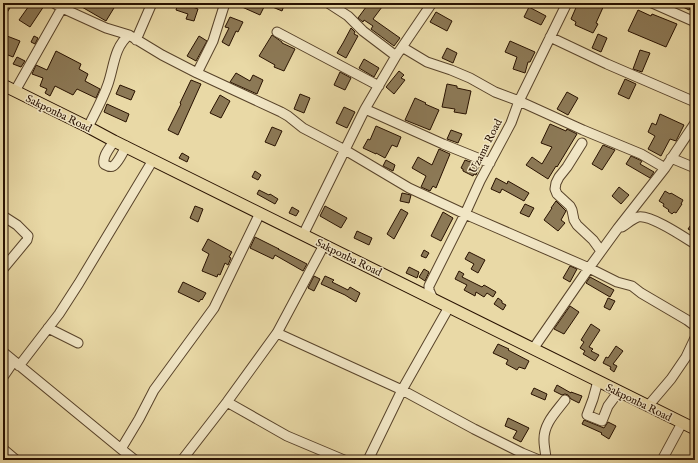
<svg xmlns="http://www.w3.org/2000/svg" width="698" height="463" viewBox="0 0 698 463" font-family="'IM FELL English',serif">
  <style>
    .building { fill: #8c7956; stroke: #281100 }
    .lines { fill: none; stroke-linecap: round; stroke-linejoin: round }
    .minor-casing { stroke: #58432a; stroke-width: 11 }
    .major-casing { stroke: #281100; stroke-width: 13 }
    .minor { stroke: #f1e6c5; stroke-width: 9 }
    .major { stroke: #e9d9a6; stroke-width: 11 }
    .labels { text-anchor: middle; stroke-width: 3; stroke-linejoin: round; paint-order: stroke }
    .street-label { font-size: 11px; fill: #281100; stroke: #f1e6c5 }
  </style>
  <rect width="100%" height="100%" fill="#e9d9a6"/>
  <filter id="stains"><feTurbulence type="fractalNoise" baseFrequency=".005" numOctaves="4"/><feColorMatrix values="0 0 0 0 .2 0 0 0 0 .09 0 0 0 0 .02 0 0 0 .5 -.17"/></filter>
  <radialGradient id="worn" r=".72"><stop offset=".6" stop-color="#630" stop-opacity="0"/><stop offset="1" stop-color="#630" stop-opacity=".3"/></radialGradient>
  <!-- building -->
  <path class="building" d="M3 3H13L3 19Z
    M31 3H46L30 27 19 20Z
    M75 3H117L106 21Z
    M178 3H191L190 6 198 9 194 21 186 19 188 14 176 10Z
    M233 3H259L265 5 260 15Z
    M263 3H285L282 11Z
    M369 3H377L382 7 373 19 400 38 394 46 371 29 373 26 364 20 363 22 358 18Z
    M578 3H605L596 23 598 24 593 33 575 25 576 22 571 19Z
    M675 3H693L689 10Z
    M529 7 546 16 541 25 524 17Z
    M638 10 651 16 652 14 677 24 666 47 628 31Z
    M436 12 452 21 447 31 430 22Z
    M230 17 243 22 238 32 236 31 229 46 222 42 229 28 225 27Z
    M351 28 355 32 354 34 358 36 346 58 337 53 343 43Z
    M598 34 607 38 601 52 592 48Z
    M272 35 282 42V43L295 49 284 71 274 67 275 65 259 56Z
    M7 36 20 41 13 57 3 53V46Z
    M34 36 38 38 35 44 31 42Z
    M199 36 207 41 196 61 187 56Z
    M510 41 535 52 530 62H528L525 73 513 69 517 57 505 52Z
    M447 48 457 53 453 63 442 58Z
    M640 50 650 53 642 72 633 69Z
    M56 51 81 64 79 69 88 74 85 81 100 89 96 98 77 89 73 95 55 86 50 96 45 93 47 89 40 86 43 78 32 74 36 65 47 70Z
    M17 57 25 61 21 67 13 64Z
    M364 59 379 68 374 77 359 68Z
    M399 71 404 75 401 78 405 80 394 94 386 87Z
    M340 72 351 78 345 90 334 85Z
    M236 73 250 81 253 75 263 80 257 94 230 82Z
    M625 79 636 84 629 99 618 94Z
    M191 80 201 84 178 135 168 130 181 104 180 103Z
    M447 84 457 86V88L471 91 466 114 454 112 455 109 442 107Z
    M120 85 135 91 131 100 116 94Z
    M567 92 578 98 568 115 557 109Z
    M300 94 310 98 304 113 294 109Z
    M220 95 230 101 221 118 210 113Z
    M415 98 426 103 425 104 439 110 430 130 405 120Z
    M107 104 129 114 126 122 104 112Z
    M344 107 355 112 347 128 336 123Z
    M660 114 684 125 676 141 670 139 661 156 648 149 655 136 648 132 652 123 656 125Z
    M550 124 566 131 567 129 577 134 557 167 556 166 548 179 526 165 532 157 542 164 552 147 541 143Z
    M376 126 401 137 397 147 392 145 385 158 376 153V154L363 148 368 139 370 140Z
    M272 127 282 131 275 146 265 142Z
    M451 130 462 134 458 143 447 139Z
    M603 145 615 150 602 170 592 164Z
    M439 149 450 154 436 188 433 186 430 191 421 187 426 176 412 168 418 157 432 165Z
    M182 153 189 157 187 162 179 158Z
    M631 156 642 161 640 164 654 172 650 178 626 164Z
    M386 160 395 165 393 171 383 166Z
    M465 160 476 164V166L479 167 476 175 474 174 473 176 463 171V169L461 168Z
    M255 171 261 175 258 180 252 177Z
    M496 178 507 184 508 181 529 193 524 201 502 189 500 193 491 189Z
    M619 187 629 195 621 204 612 196Z
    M259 190 269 195 270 194 278 199 275 204 257 194Z
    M665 191 670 194 671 193 683 200 681 204H682L676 213 674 212 672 214 668 211 669 210 663 206 664 204 659 201Z
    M402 193 411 195 409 203 400 201Z
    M556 201 566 211 561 220 565 223 558 231 544 220 552 208H551Z
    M525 204 534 208 529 217 520 213Z
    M195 206 203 209 198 222 190 218Z
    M325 206 347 218 341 228 320 216Z
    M292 207 299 211 296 216 289 213Z
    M401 209 408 213 394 239 387 234Z
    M443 212 453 218 441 241 431 236Z
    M695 219V233L688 229Z
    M357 231 372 238 369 245 354 238Z
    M255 237 279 249H278L307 264 303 271 275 255 273 259 250 248Z
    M208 239 232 252 229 257 231 258 228 265 225 263 220 275 218 274 217 277 202 271 209 254 202 250Z
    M424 250 429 253 426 258 421 256Z
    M469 252 485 260 478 273 471 269 474 264 465 259Z
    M570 266 577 269 570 282 563 278Z
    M409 267 419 272 417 278 406 273Z
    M424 269 429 272 425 281 419 277Z
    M459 271 464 274 462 277 482 287 484 285 496 292 493 297 487 293 484 297 476 292 475 296 464 290 467 285 455 279Z
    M314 276 320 279 314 291 308 288Z
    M325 276 334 280 332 282 348 290 350 287 360 293 356 302 345 295 321 284Z
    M590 277 614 290 610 297 586 283Z
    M183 282 206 293 202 300 201 299 199 302 178 292Z
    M498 298 502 301V303L506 305 503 310 494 304Z
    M608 298 615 301 610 310 604 307Z
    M570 306 579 312 564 334 554 329Z
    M591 324 600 330 589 347 593 349 591 351 599 355 595 361 583 354 585 351 580 348 584 342 581 340Z
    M498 344 509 349 508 350 529 361 525 369 519 367 517 370 506 364 508 360 493 353Z
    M616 346 623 351 613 364 617 366 614 372 610 369 611 367 603 363 606 357 608 358Z
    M557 385 571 393V392L582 396 579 403 571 399 568 395 565 394 562 395 554 391Z
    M534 388 547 394 545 400 531 394Z
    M508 418 529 428 521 442 513 438 517 431 505 426Z
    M584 420 604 428 608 422 616 426 609 439 601 434 602 433 582 424Z"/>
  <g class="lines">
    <!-- minor casing -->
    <g class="minor-casing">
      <path id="minor" d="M54 3 62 8 106 28 129 35 162 55 197 73 281 112 288 116 303 128 345 150 409 188 465 214 589 268 617 282 632 286 641 293 687 320 695 326
        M328 3 348 16 363 31 396 56
        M652 3 695 22
        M277 32 379 86
        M550 37 607 64 695 102
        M136 40 152 3
        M402 47 427 62 451 70 470 78 495 92 519 101 583 130 641 154 665 168
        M197 73 213 41 225 3
        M15 91 62 8
        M365 109 443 144 490 163
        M88 127C95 113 103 99 108 84 114 67 114 47 129 35
        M114 141C110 148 102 156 104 164 106 165 110 168 113 166 117 164 124 151 126 146
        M582 143 567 167 559 177 556 183 555 189 557 194 570 206 572 210 574 220 577 225 593 240 601 251
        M671 158 695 168
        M3 216 17 225 28 236 27 240 3 269
        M622 227C627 224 632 219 638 217 650 214 684 237 695 244
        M303 235 365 109 396 56 432 3
        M433 299 429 290V286L465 214 480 181 511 123 519 101 567 3
        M48 328 78 343
        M277 333 402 390 474 429 522 453 539 460
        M533 349 589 268 618 228 665 168 695 123
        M3 352 121 449 135 460
        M19 366 59 314 79 283 153 160
        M3 377 14 361
        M598 381 593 399 587 415 602 421 608 406 619 391
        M227 402 287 436 344 460
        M648 406 671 379 686 357 695 338
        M3 449 16 460
        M121 449 139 419 154 390 214 308 260 213
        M182 460 227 402 277 333 324 245
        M368 460 402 390 449 307
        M546 460C546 454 544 447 544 441 543 424 556 412 565 400
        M662 460 682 423"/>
    </g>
    <!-- major casing -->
    <g class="major-casing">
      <path id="major" d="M3 85 88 127 114 141 695 429"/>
    </g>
    <!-- minor -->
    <use href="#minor" class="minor"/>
    <!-- major -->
    <use href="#major" class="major"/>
  </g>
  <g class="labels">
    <!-- street labels -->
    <g class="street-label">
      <text transform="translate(59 113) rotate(26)" y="4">Sakponba Road</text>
      <text transform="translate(485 146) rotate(-63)" y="4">Uzama Road</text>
      <text transform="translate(349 257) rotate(26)" y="4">Sakponba Road</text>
      <text transform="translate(639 402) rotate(26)" y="4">Sakponba Road</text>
    </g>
  </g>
  <!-- margin -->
  <rect width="698" height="463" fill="none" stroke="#e9d9a6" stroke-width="16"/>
  <rect x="4" y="4" width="690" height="455" fill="none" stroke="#281100" stroke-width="2"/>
  <rect x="8" y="8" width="682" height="447" fill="none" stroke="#281100"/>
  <rect width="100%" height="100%" filter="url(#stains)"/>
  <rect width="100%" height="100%" fill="url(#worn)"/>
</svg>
